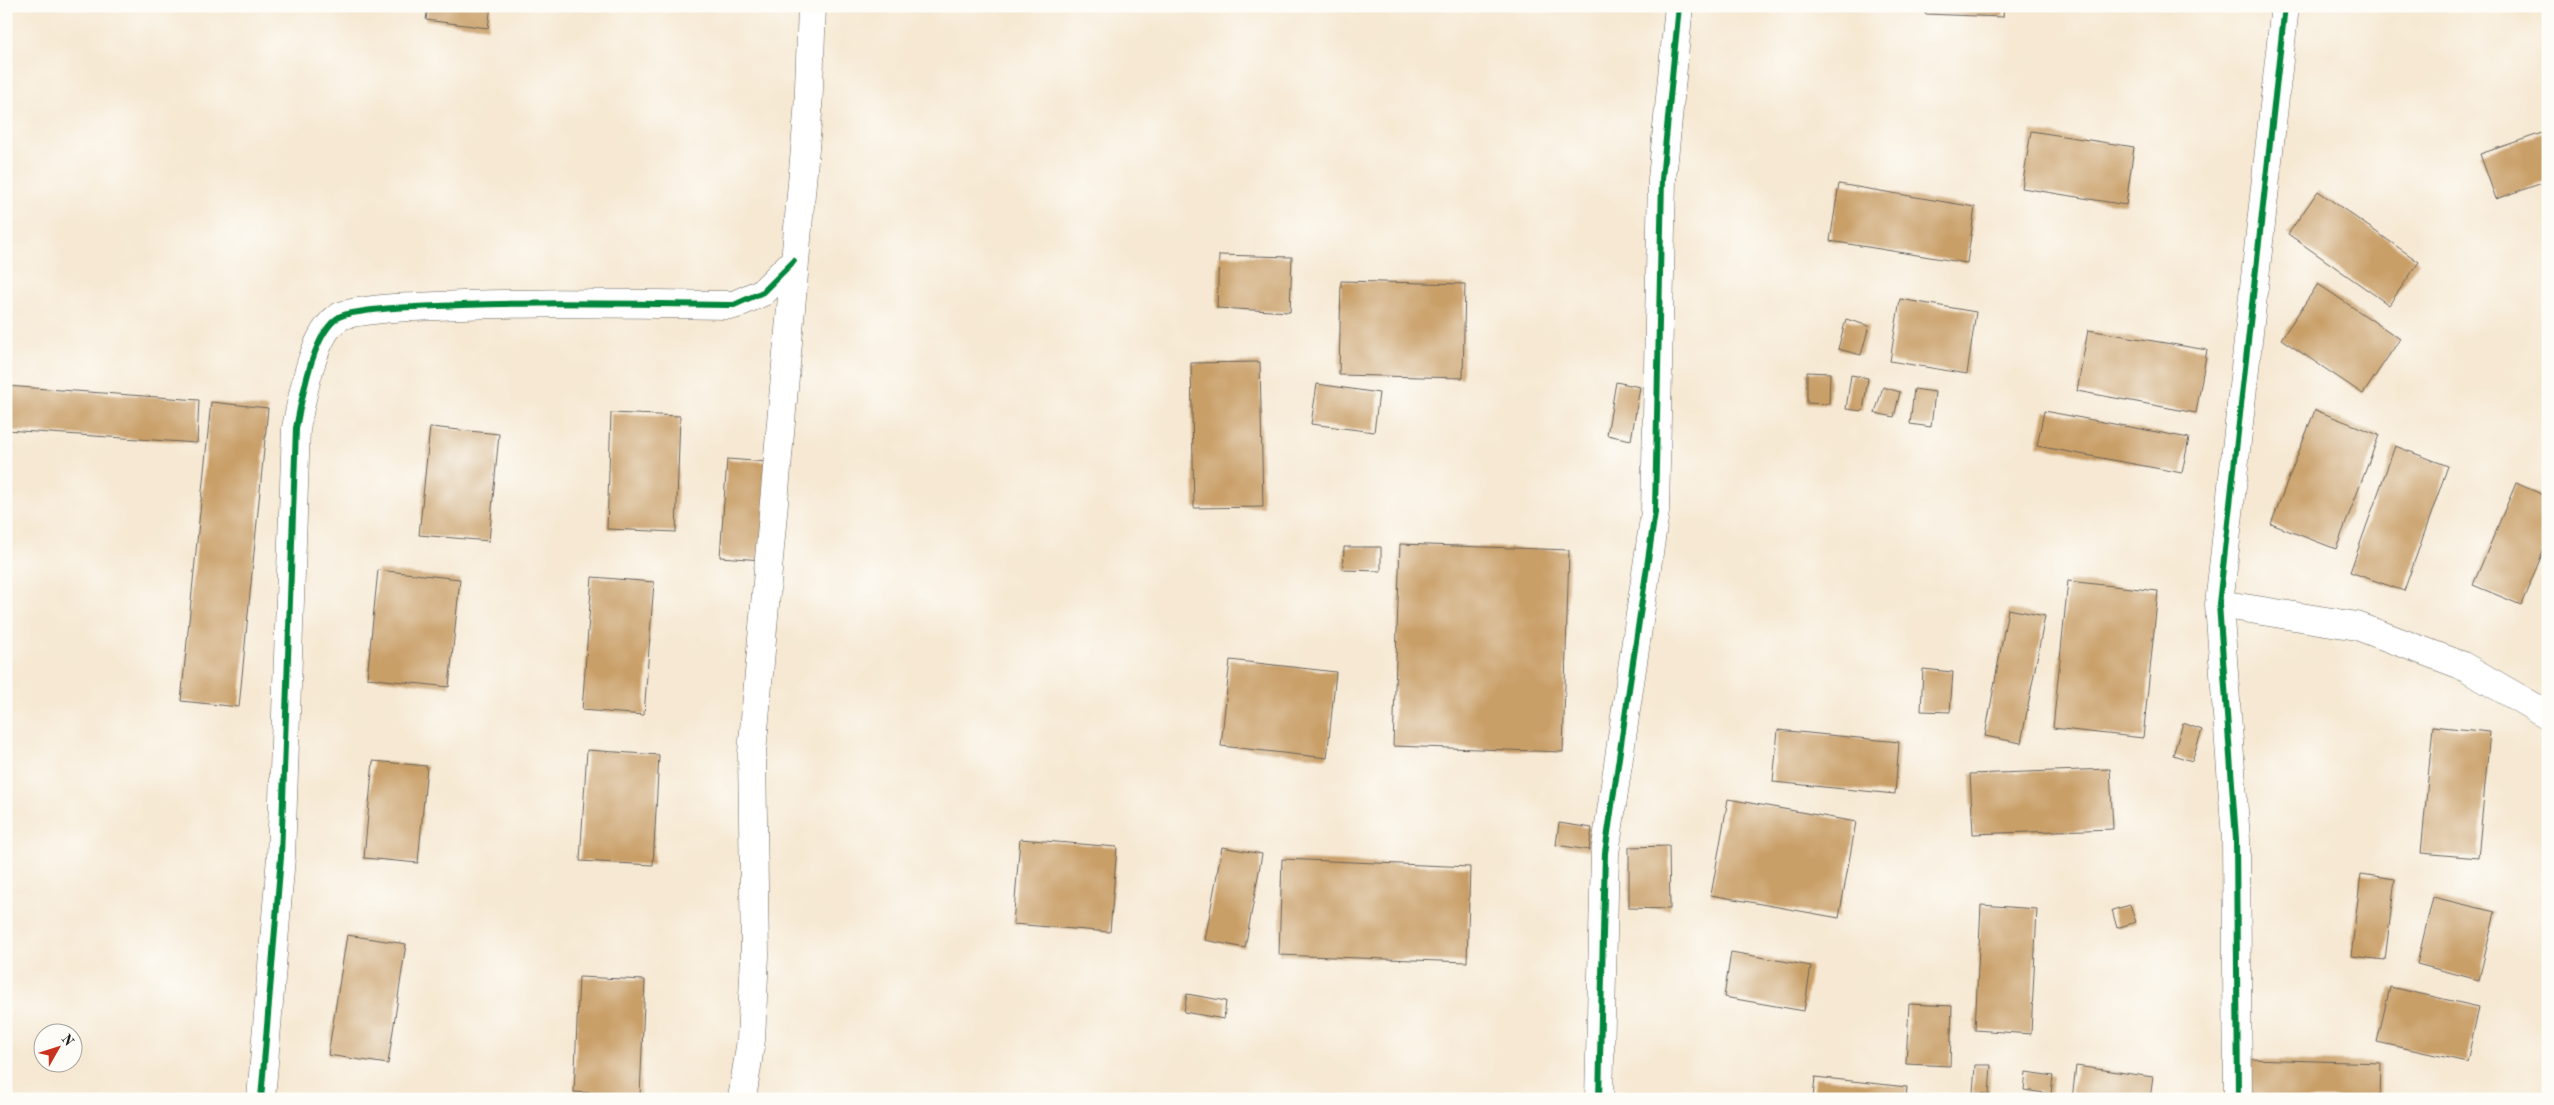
<svg xmlns="http://www.w3.org/2000/svg" width="2554" height="1105" viewBox="0 0 2554 1105" font-family="'Old Standard TT',serif">
  <style>
    .building { fill: #c99f68 }
    .lines { fill: none; stroke-linecap: round; stroke-linejoin: round }
    .minor-casing { stroke: #68635c; stroke-width: 29 }
    .minor { stroke: #fff; stroke-width: 28 }
    .cycleway-casing { stroke: #fdfcf7; stroke-width: 9 }
    .cycleway { stroke: #00873e; stroke-width: 6 }
  </style>
  <rect width="100%" height="100%" fill="#fdfcf7"/>
  <filter id="ink" filterUnits="userSpaceOnUse"><feTurbulence type="fractalNoise" baseFrequency=".02" numOctaves="2"/><feDisplacementMap in="SourceGraphic" scale="10" xChannelSelector="R" yChannelSelector="G"/><feConvolveMatrix kernelMatrix="1 2 1 2 8 2 1 2 1" color-interpolation-filters="sRGB"/></filter>
  <filter id="wash" filterUnits="userSpaceOnUse"><feTurbulence type="fractalNoise" baseFrequency=".0096" numOctaves="4" result="noise"/><feDisplacementMap in="SourceGraphic" scale="20" xChannelSelector="R" yChannelSelector="G"/><feGaussianBlur stdDeviation="1.12" result="paint"/><feColorMatrix in="noise" values="0 0 0 0 0 0 0 0 0 0 0 0 0 0 0 0 0 1.4 0 .05"/><feComposite in="paint" operator="in"/></filter>
  <g filter="url(#wash)">
    <rect width="100%" height="100%" fill="#f6e8d2"/>
    <g id="blocks">
      <!-- building -->
      <path class="building" d="M428 6H491L488 28 426 20Z
        M1925 6H2004L2003 17 1925 14Z
        M2031 131 2134 147 2126 205 2022 188Z
        M2548 131V181L2496 199 2480 154Z
        M1839 184 1975 207 1967 263 1830 241Z
        M2318 191 2419 262 2389 305 2288 234Z
        M1219 255 1292 257 1290 312 1217 308Z
        M1341 281 1465 284 1463 378 1339 375Z
        M2318 284 2400 339 2363 394 2281 339Z
        M1900 299 1976 312 1967 374 1890 361Z
        M1846 319 1869 326 1861 355 1838 349Z
        M2088 330 2207 350 2196 413 2077 391Z
        M1260 362 1263 507 1194 508 1191 363Z
        M1807 372 1830 373 1829 404 1807 403Z
        M1851 375 1868 378 1863 411 1846 409Z
        M1616 382 1640 387 1631 440 1607 435Z
        M1317 384 1379 393 1374 432 1311 424Z
        M6 386 199 400 197 443 6 430Z
        M1883 387 1900 392 1894 417 1875 413Z
        M1914 389 1935 392 1931 427 1910 424Z
        M211 402 268 408 239 707 181 701Z
        M2315 410 2379 435 2336 549 2271 524Z
        M2044 411 2189 438 2182 473 2037 446Z
        M611 413 680 416 676 532 607 529Z
        M430 427 499 434 489 541 419 535Z
        M2395 446 2448 466 2404 591 2350 572Z
        M727 459 768 462 762 560 720 557Z
        M2516 483 2548 497V540L2521 605 2473 585Z
        M1400 544 1569 550 1563 752 1393 746Z
        M1344 547H1381V571L1343 570Z
        M378 570 460 579 449 687 367 678Z
        M592 577 654 582 644 715 582 710Z
        M2068 581 2158 591 2143 738 2053 728Z
        M2008 609 2045 616 2021 743 1985 736Z
        M1230 660 1336 672 1327 758 1221 746Z
        M1923 669 1953 672 1950 712 1921 711Z
        M2183 723 2202 730 2192 761 2173 755Z
        M2433 726 2490 732 2478 858 2421 853Z
        M1778 730 1899 742 1895 794 1773 782Z
        M587 750 659 755 653 865 580 861Z
        M373 761 427 766 418 863 364 858Z
        M2110 769 2113 829 1973 834 1970 774Z
        M1728 799 1856 822 1839 918 1711 895Z
        M1559 823 1592 828 1589 850 1556 845Z
        M1020 839 1117 847 1110 932 1013 924Z
        M1669 846 1670 909 1629 908V847Z
        M1222 847 1262 854 1245 948 1205 940Z
        M1282 859 1470 867 1467 962 1279 955Z
        M2361 874 2395 879 2385 960 2351 956Z
        M2433 897 2495 912 2479 980 2417 964Z
        M1981 905 2037 909 2031 1034 1975 1030Z
        M2130 905 2136 922 2117 928 2112 910Z
        M347 935 406 944 388 1064 328 1055Z
        M1731 952 1811 966 1804 1011 1724 997Z
        M579 977 645 980 640 1096 574 1092Z
        M2390 987 2479 1007 2467 1062 2377 1042Z
        M1187 994 1226 1001 1224 1019 1184 1012Z
        M1909 1004 1952 1006 1950 1066 1906 1064Z
        M2250 1059 2381 1063 2380 1099H2249Z
        M1975 1065H1991L1989 1094 1973 1093Z
        M2076 1066 2153 1077 2150 1099H2072Z
        M2026 1072 2053 1076 2051 1094 2024 1090Z
        M1815 1077 1907 1087 1906 1099H1813Z"/>
    </g>
  </g>
  <g filter="url(#ink)">
    <use href="#blocks" fill-opacity="0" stroke="#68635c" stroke-width="1"/>
    <g class="lines">
      <!-- minor casing -->
      <g class="minor-casing">
        <path id="minor" d="M2219 604 2357 626 2461 665 2548 715
          M261 1099 281 857 296 428C302 400 312 333 339 317 349 311 401 307 414 307 520 301 627 304 734 305L763 292 794 261
          M742 1099 751 1040 755 955 752 753 808 114 812 6
          M1599 1099 1605 853 1655 512 1662 179 1679 6
          M2238 1099 2236 839 2219 604 2285 6"/>
      </g>
      <!-- minor -->
      <use href="#minor" class="minor"/>
      <!-- cycleway casing -->
      <g class="cycleway-casing">
        <path id="cycleway" d="M261 1099 281 857 296 428C302 400 312 333 339 317 349 311 401 307 414 307 520 301 627 304 734 305L763 292 794 261
          M1599 1099 1605 853 1655 512 1662 179 1679 6
          M2238 1099 2236 839 2219 604 2285 6"/>
      </g>
      <!-- cycleway -->
      <use href="#cycleway" class="cycleway"/>
    </g>
  </g>
  <!-- margin -->
  <rect width="2554" height="1105" fill="none" stroke="#fdfcf7" stroke-width="25"/>
  <!-- north arrow -->
  <g transform="translate(58 1048) rotate(51)"><circle r="24" fill="#fdfcf7" stroke="#a3a29f"/>
  <path d="M0-4L9 19L0 12L-9 19Z" fill="#c8321e"/>
  <text y="-8" font-size="14" font-weight="bold" text-anchor="middle" fill="#1c1c1c">N</text>
  </g>
</svg>
